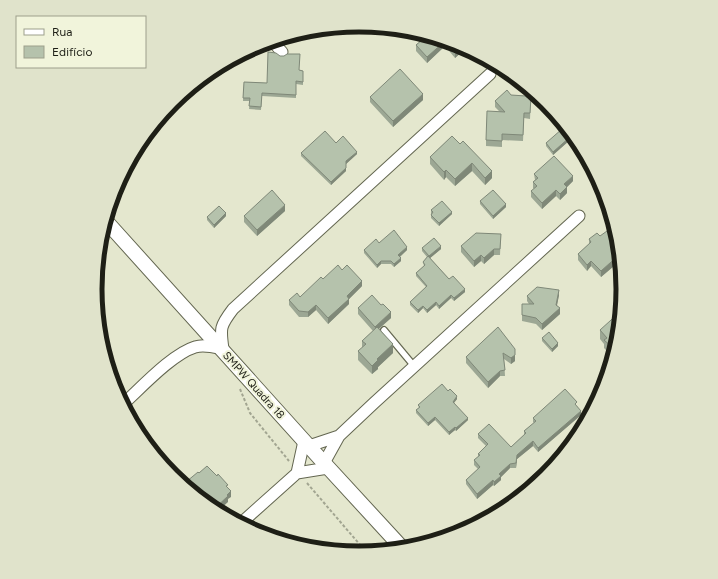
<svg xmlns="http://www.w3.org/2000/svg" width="718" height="579" viewBox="0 0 718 579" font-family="Figtree,sans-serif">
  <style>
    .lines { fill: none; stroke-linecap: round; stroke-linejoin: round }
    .service-casing { stroke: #636650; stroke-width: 8 }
    .minor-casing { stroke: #636650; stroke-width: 13 }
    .tertiary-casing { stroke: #636650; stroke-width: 16 }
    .path { stroke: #a2a591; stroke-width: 2; stroke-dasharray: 3 2; stroke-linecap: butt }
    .service { stroke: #fff; stroke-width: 5.5 }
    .minor { stroke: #fff; stroke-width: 11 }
    .tertiary { stroke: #fff; stroke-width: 14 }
    .wall { fill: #9ca794 }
    .shaded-wall { fill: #7f8878 }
    .building { fill: #b5c2ac; stroke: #7f8878 }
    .labels { text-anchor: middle; stroke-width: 4; stroke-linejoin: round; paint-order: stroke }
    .street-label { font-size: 11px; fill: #1e1f16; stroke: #f1f4db }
    .rim { fill: none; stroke: #1e1f16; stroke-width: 5 }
  </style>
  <rect width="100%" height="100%" fill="#e4e7ce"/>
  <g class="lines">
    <!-- service casing -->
    <g class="service-casing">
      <path id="service" d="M384 330 414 366"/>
    </g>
    <!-- minor casing -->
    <g class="minor-casing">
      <path id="minor" d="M272 41 282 52
        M122 405C141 388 172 354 195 347 204 344 214 347 223 349 220 328 220 326 233 309L490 74
        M309 446 339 436
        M324 463 339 436 374 403 579 216
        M297 473 304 441
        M503 511 559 460
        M240 524 297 473 328 468"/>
    </g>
    <!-- tertiary casing -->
    <g class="tertiary-casing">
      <path id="tertiary" d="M105 220 324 463 404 550"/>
    </g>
    <!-- path -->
    <path class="path" d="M240 389 250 413 289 461
      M307 483 367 553"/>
    <!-- service -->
    <use href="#service" class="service"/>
    <!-- minor -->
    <use href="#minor" class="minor"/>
    <!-- tertiary -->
    <use href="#tertiary" class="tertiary"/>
  </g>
  <!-- wall -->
  <path class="wall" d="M428 35 460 45 472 52 470 54 465 49 455 58 445 46 427 63 416 51V45Z
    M299 70 303 71V85L296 84V98L262 96 261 110 249 109 250 101H243L244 82 267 83Z
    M511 95 531 97 530 119 524 118 523 141 502 140V147L486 146V140L500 112 495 107V101Z
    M370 97 423 100 393 127 370 102Z
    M452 136 492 178 485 185 472 171 455 186 446 177 444 180 430 164V157Z
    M570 140 553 155 546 146V143Z
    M336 143 357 154 346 164V171L331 185 301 156V153Z
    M534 174 573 181 567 187V193L560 200 556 196 542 209 531 197V191L534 189 533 188V182L535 180Z
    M480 201 506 207 493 219 480 204Z
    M431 210 452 214 439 226 431 218Z
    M285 211 257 236 244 222V216Z
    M226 216 214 228 207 220V217Z
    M501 234 500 255H494L484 264 481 261 474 267 461 252V246Z
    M600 236 619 245 621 260 601 277 591 266 587 271 578 260V254L589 244V239Z
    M379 243 407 250 400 257 401 261 394 267 391 264H381L377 268 364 253V250Z
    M422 248 441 249 430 258 449 279 465 292 454 301 451 298 439 309 436 305 427 313 423 308 418 313 410 305V302L426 287 416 276V273L424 266 423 262 427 257 422 251Z
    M342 270 362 286 349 299V304L328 324 316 310 308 317H299L289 305V300L300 297 323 279Z
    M559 295 557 305 560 314 542 330 536 324 522 321V315L529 304 527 301V296Z
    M358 308 391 318 379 329 393 353 378 367V369L372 374 358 360V351L362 348V341L373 331 358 314Z
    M498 327 515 355V361L511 364 504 359 505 376H500L488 388 466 363V357Z
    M600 330 618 341 615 353 612 356 604 348V344L600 339Z
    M542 338 558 346 552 352 542 341Z
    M448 391 457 399 454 403 468 420 456 431 455 430 449 435 435 420 428 426 416 413V410L419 408 418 405Z
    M577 406 581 415 538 452 533 446 517 459 516 468H510L501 477V480L494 486 493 485 477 499 466 484V480L478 469 474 465V460L478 457V454L486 446 478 438V434L511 447 524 435V431L534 423 533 422V418Z"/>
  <!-- shaded-wall -->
  <path class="shaded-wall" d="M445 41V46L427 63V57Z
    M462 46 465 48V49L455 58V52Z
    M423 94V100L393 127V121Z
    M570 137V140L553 155V152Z
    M357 152V154L346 164V161Z
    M472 163V171L455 186V179Z
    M346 168V171L331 185V182Z
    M446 170V177L444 180V172Z
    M492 171V178L485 185V178Z
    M573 176V181L564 190V184Z
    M567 187V193L560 200V194Z
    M556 190V196L542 209V203Z
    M506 204V207L493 219V216Z
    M285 205V211L257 236V230Z
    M452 212V214L439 226V223Z
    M226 213V216L214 228V225Z
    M441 246V249L429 259V256Z
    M407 247V250L398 258V255Z
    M494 249V255L484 264V258Z
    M620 254 621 260 601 277V271Z
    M481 255V261L474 267V261Z
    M401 258V261L394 267V264Z
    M381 261V264L377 268V265Z
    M591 261V266L587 271V265Z
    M362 281V286L349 299V304L328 324V318L347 296Z
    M465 289V292L454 301V298Z
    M559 290V295L556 310V305Z
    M451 295V298L439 309V306Z
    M436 302V305L427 313V310Z
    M316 305V310L308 317V312Z
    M423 306V308L418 313V310Z
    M560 308V314L542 330V324Z
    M391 312V318L375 332V327Z
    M558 343V346L552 352V349Z
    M393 344V353L378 367V369L372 374V366L377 359Z
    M615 344V353L612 356V347Z
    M515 349V361L511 364V358Z
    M500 371V376L488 388V382Z
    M457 396V399L453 404V402Z
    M581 411V415L538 452V448Z
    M435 417V420L428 426V423Z
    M468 418V420L456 431V428Z
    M455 427V430L449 435V432Z
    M533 441V446L517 459 516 468V463L517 455Z
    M510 464V468L501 477V480L494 486V482L499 474Z
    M493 480V485L477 499V494Z
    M231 491V497L228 499V502L217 512 213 510Z"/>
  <!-- building -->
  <path class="building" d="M428 35 460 45 462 46 455 52 445 41 427 57 416 45Z
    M268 52 276 53 280 56H284L287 54H300L299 70 303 71V82L296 81V95L262 93 261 107 249 106 250 98H243L244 82 267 83Z
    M400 69 423 94 393 121 370 97Z
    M507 90 511 95 526 96V97H531L530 113H524L523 135 502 134V141L486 140 487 111 505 112 495 101Z
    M562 129 570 137 553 152 546 143Z
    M325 131 336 143 343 136 357 152 346 161V168L331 182 301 153Z
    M452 136 460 144 463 141 492 171 485 178 472 163 455 179 446 170 444 172 430 157Z
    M554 156 573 176 564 184 567 187 560 194 556 190 542 203 531 191 537 186 533 182 538 178 534 174Z
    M272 190 285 205 257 230 244 216Z
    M493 190 506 204 493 216 480 201Z
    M442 201 452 212 439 223 431 215 433 212 431 210Z
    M219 206 226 213 214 225 207 217Z
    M394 230 407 247 398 255 401 258 394 264 391 261H381L377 265 364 250 376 239 379 243Z
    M607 231 619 245 620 254 601 271 591 261 587 265 578 254 591 242 589 239 597 233 600 236Z
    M476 233 501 234 500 249H494L484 258 481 255 474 261 461 246Z
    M434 238 441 246 429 256 422 248Z
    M428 256 449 279 453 276 465 289 454 298 451 295 439 306 436 302 427 310 423 306 418 310 410 302 427 286 416 273 425 265 423 262Z
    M338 265 342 270 347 265 362 281 347 296 349 299 328 318 316 305 308 312 299 311 289 300 297 293 300 297 321 277 323 279Z
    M537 287 559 290 556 305 560 308 542 324 536 318 522 315V304H534L527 296Z
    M372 295 381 305 383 304 391 312 375 327 358 308Z
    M621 311 618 341 617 347 615 344 612 347 604 340 607 338 600 330Z
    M377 327 393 344 377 359 378 360 372 366 358 351 366 344 362 341Z
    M498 327 515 349V355L511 358 503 353 505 370 500 371 488 382 466 357Z
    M549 332 558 343 552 349 542 338Z
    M442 384 448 391 450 389 457 396 453 402 468 418 456 428 455 427 449 432 435 417 428 423 416 410 420 407 418 405Z
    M565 389 577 402 575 404 581 411 538 448 533 441 517 455 516 463 510 464 499 474 501 476 494 482 493 480 477 494 466 480 480 467 474 460 480 455 478 454 488 444 478 434 489 424 511 447 526 433 524 431 536 421 533 418Z
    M207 466 217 476 218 474 228 485 226 486 231 491 227 495 228 496 213 510 182 485 192 477 198 472 199 473Z"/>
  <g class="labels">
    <!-- street labels -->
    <g class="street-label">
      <text transform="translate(254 385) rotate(48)" y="4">SMPW Quadra 18</text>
    </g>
  </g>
  <!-- crop -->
  <path d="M0 0H718V579H0ZM102 289a257 257 0 1 1 514 0a257 257 0 1 1-514 0Z" fill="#e0e3cb" fill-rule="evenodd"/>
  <path class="rim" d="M102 289a257 257 0 1 1 514 0a257 257 0 1 1-514 0Z"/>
  <!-- legend -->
  <rect x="16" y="16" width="130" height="52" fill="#f1f4db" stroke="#9d9f8c"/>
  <rect x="24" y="29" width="20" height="6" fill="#ffffff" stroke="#9d9f8c"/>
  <text x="52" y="36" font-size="12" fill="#1e1f16">Rua</text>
  <rect x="24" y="46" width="20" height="12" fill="#b5c2ac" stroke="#9d9f8c"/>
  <text x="52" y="56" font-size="12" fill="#1e1f16">Edifício</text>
</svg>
